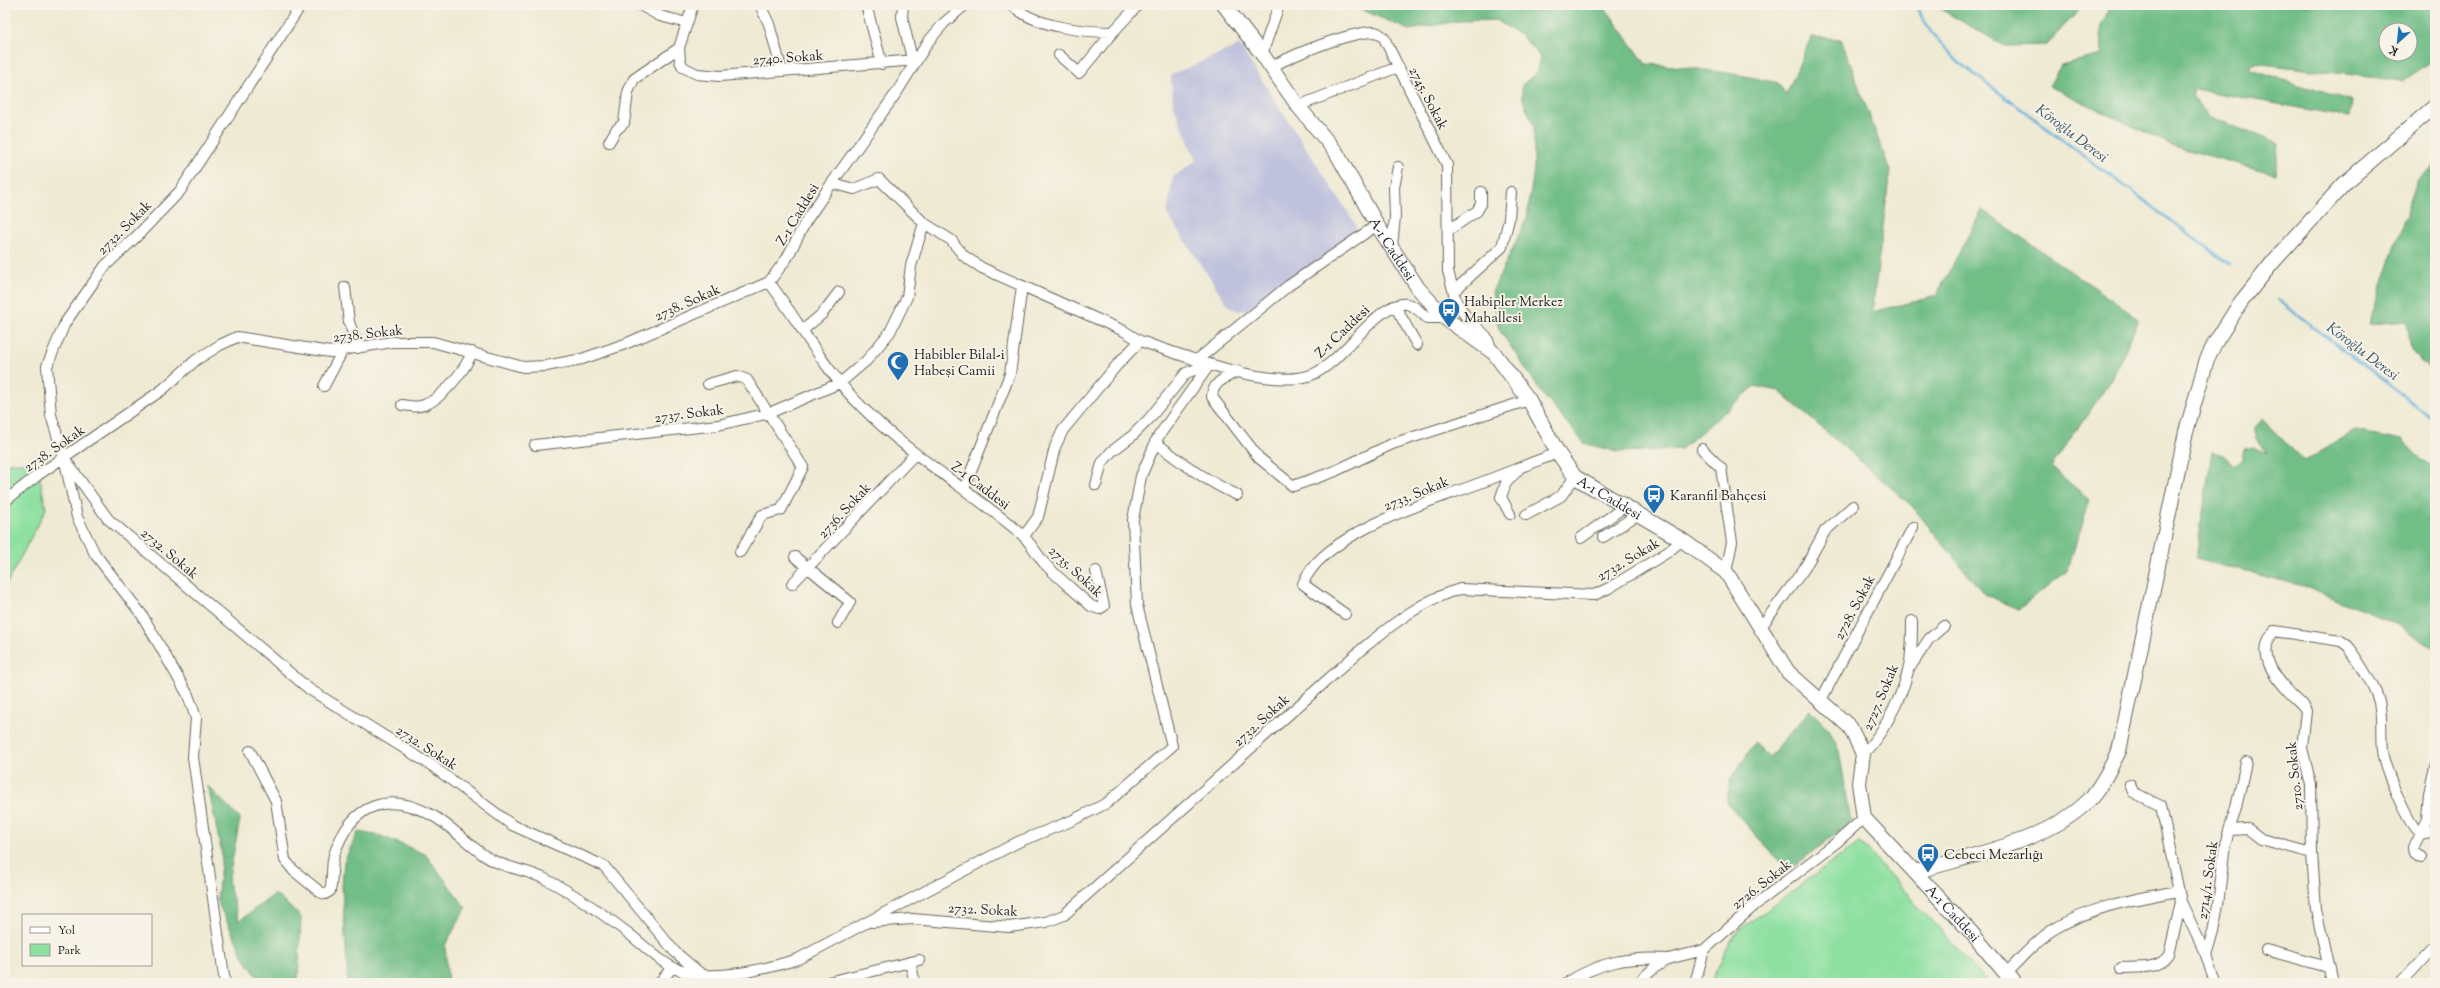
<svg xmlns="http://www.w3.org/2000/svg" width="2440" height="988" viewBox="0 0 2440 988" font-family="'Sorts Mill Goudy',serif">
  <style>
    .industrial { fill: #c0c2dd }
    .green { fill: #8ee0a1; stroke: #557e5e }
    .forest { fill: #72be87; stroke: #476d52; fill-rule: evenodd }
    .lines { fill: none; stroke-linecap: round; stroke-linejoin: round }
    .stream { stroke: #62b0dc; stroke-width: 2.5 }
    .street-casing { stroke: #66645c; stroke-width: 12 }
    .secondary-casing { stroke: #66645c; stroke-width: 16 }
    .street { stroke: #fff; stroke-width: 10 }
    .secondary { stroke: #fff; stroke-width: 14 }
    .labels { text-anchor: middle; stroke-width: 4; stroke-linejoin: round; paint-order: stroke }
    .street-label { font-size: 14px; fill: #1c1c1c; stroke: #f7f3e8 }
    .poi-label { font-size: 14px; fill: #1c1c1c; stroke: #f7f3e8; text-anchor: start }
    .water-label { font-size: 15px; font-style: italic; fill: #385769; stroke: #f7f3e8 }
  </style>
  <rect width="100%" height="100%" fill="#f7f3e8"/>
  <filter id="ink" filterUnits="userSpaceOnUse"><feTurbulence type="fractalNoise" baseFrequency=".025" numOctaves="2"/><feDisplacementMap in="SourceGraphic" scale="8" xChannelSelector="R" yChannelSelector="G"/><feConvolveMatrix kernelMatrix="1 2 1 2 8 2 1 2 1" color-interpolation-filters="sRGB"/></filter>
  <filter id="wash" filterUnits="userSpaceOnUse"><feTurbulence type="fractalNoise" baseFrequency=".012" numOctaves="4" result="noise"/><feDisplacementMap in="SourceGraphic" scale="16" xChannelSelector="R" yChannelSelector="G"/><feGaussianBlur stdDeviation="0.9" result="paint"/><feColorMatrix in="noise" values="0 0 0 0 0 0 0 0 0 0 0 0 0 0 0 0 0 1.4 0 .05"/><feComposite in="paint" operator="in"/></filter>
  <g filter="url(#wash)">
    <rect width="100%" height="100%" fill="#efead3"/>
    <!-- industrial -->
    <path class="industrial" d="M1239 45 1355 223 1357 231 1353 238 1249 309 1238 311 1228 305 1167 214 1173 177 1196 161 1173 104 1171 75Z"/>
    <!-- green -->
    <path class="green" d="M5 463H37L46 509 5 587Z
      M1860 842 1988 983H1710L1735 933Z"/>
    <!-- forest -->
    <path class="forest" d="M1351 5H1603L1646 64C1691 67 1735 73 1778 83L1786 95 1811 37 1841 39 1890 171 1872 312 1936 296 1982 210 2139 319 2112 379 2051 467 2090 500 2067 571 2019 609 1984 594 1911 505 1779 391 1755 386 1681 449 1617 452 1584 443 1544 396 1499 329 1492 292 1527 218 1534 169V126L1522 97V85L1536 73 1540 57 1522 36 1496 20 1458 21 1409 30Z
      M1938 5H2084L2046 45 2005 46 1942 10Z
      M2112 5H2435V59L2403 81 2254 63 2251 65 2250 70 2352 101 2350 117 2194 89 2192 97 2210 117 2279 144 2275 174 2174 146 2049 86 2061 65 2102 55 2101 25ZM2386 30H2410V54H2386Z
      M2435 164V374L2411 351 2407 321 2369 324 2418 179Z
      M2262 419 2304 461 2355 431 2402 440 2422 460 2435 466V649L2395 623 2303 586 2196 559 2212 451 2223 455 2234 465 2242 459 2244 449 2254 447 2267 453 2257 438 2254 427Z
      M1810 710 1829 729 1839 751 1851 822 1788 871 1727 803 1730 780 1755 743 1769 757Z
      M208 786 240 819 228 882 239 921 275 894 301 917 298 983H262L246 961 217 901 222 855Z
      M358 832 381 836 425 854 466 908 445 945 448 983H348L342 885 344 862Z"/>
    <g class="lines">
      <!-- stream -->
      <path class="stream" d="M1915 5 1931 32 1958 62 2231 265
        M2277 299 2435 420
        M236 978 240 983"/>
    </g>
  </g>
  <g filter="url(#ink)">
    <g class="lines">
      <!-- street casing -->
      <g class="street-casing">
        <path id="street" d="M301 5 180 191 136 237 105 266 65 323 47 366 51 415 64 458 108 519 309 689 431 765 512 825 604 866 675 952 700 973 722 983
          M640 5 660 16 687 23
          M693 5 679 48 680 61 683 67 697 74 720 76 916 60
          M760 5 769 24 782 71
          M866 5 882 64
          M903 5 902 17 912 59
          M965 5 944 23 928 42 897 92 832 183 806 221 787 258 769 282C800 323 824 370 861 406 908 454 968 489 1019 532 1030 541 1036 553 1044 563 1058 578 1076 592 1091 606L1099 609 1104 606 1096 571
          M1012 5C1035 27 1083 32 1113 32L1138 5
          M1262 54 1279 5
          M1059 55 1079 73 1113 32
          M1271 67C1295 54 1346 33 1373 32 1378 32 1380 34 1384 38L1447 165 1448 271 1456 301 1467 318 1486 336 1493 352
          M1298 106 1398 67
          M609 142 616 130 624 123 628 92 634 79 679 48
          M924 223 951 240 964 256 982 268 1124 331 1140 341
          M1449 230 1477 211 1481 204V192
          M1392 246 1395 217 1394 187 1398 167
          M345 287 349 322 358 348
          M1454 291 1502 247 1509 219 1511 192
          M1395 306 1417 345
          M803 330 822 314 839 292
          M1197 360 1288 286 1377 225
          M1238 371C1227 377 1212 382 1212 397L1259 458 1293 486 1333 472 1392 444 1529 400
          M708 384 737 376 747 380 803 467 781 510 762 515 740 552
          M324 386 343 350
          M402 405C410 406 417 408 424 405 442 399 466 369 472 352
          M1155 442C1181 463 1207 481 1237 495
          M535 445 718 425 769 413 840 383 866 361 890 332 907 297 911 266 924 223 879 179 854 189 832 183
          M1702 449 1721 468 1732 542 1726 572
          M65 462 77 517 95 554 142 615 188 695 196 718 193 757 225 983
          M1096 485 1102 463 1111 452 1132 436 1149 419 1186 373 1210 364
          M964 489 1010 374 1022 286
          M5 501 38 475 162 390 196 360 220 345 237 337 330 352 392 342H433L523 367 546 366 582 359 625 344 769 282
          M1510 514 1501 497 1506 483 1519 469
          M1526 515 1561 496 1575 477
          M1024 536 1038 517 1055 447 1063 430 1117 365 1140 341C1182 355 1269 390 1311 375 1342 364 1379 299 1407 304 1416 306 1420 312 1427 318H1445
          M1603 537 1637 515
          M1581 538 1624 507
          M795 557 850 602 838 623
          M792 584 915 454
          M1345 614 1303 584C1319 539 1410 508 1452 493 1488 481 1522 466 1558 453
          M1761 627 1804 569 1825 531 1853 506
          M1911 666 1929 639 1944 626
          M1821 700 1913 527
          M250 751 276 801 285 860 293 870 320 892 325 894 330 891C333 879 331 867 334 855 351 803 389 790 435 817 453 828 468 844 485 856 504 869 527 869 547 880 575 894 603 914 628 933 645 946 662 965 682 971 715 982 766 969 798 959L1018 842 1071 821 1107 803 1172 746 1137 605 1133 520 1141 476 1158 437 1210 364
          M1863 754C1886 731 1909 685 1911 652 1912 642 1912 631 1912 621
          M2130 784 2133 792 2161 806 2181 902 2206 955 2215 983
          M2230 830 2248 829 2261 839 2312 853
          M2421 857 2414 853 2413 848 2427 819 2429 793 2435 767
          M872 922 912 919 1009 927 1046 922 1064 915 1362 649C1390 626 1425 598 1460 589L1594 595 1609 588 1668 552 1682 540
          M2266 950 2328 967
          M2206 955 2213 931 2218 905 2225 844 2236 808 2246 762
          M910 962 915 983
          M2121 968C2138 967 2159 970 2169 955L2181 902
          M2006 973C2020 960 2034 942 2051 931 2089 907 2134 899 2178 891
          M659 983 672 968
          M824 983 919 960
          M1566 983C1602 961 1627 957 1668 959
          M1638 983 1654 968 1668 959 1704 950 1755 905 1837 842 1864 818
          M1695 983 1704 950
          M2332 983 2316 909 2312 853 2311 785 2302 748 2306 711C2303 703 2295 699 2290 693 2273 675 2256 653 2274 631L2341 641 2348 646C2358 661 2369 677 2376 693 2384 712 2380 732 2382 751 2384 767 2408 826 2420 833L2435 830
          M2401 983 2435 946"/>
      </g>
      <!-- secondary casing -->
      <g class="secondary-casing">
        <g id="secondary">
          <path id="s1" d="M1224 5 1262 54 1298 106 1336 152 1377 225 1418 288 1445 318 1494 353 1529 400 1558 453 1575 477 1682 540 1726 572 1788 672 1850 727 1863 754 1859 783 1864 818 1970 931 2014 983"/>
          <path d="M1915 872C1970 855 2048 842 2089 800 2102 786 2110 768 2119 751L2186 432 2207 359 2215 343 2241 302 2273 262 2345 183 2435 106"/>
        </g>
      </g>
      <!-- street -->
      <use href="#street" class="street"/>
      <!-- secondary -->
      <use href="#secondary" class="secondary"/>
    </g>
  </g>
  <!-- icons -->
  <defs>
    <g id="bus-pin" transform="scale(1.15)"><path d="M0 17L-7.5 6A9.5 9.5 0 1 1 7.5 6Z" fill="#1f6fb2" stroke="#f7f3e8"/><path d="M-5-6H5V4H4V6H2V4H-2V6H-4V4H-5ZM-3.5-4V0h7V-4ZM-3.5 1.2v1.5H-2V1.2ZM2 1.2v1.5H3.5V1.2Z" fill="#fff"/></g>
    <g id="mosque-pin" transform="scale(1.15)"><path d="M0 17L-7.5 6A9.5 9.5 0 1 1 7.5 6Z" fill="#1f6fb2" stroke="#f7f3e8"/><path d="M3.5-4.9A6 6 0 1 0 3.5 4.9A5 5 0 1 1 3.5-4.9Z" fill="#fff"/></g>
  </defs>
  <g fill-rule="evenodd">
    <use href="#bus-pin" x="1449" y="309"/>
    <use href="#mosque-pin" x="898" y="362"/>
    <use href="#bus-pin" x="1654" y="495"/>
    <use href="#bus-pin" x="1928" y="854"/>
  </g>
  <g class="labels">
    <!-- street labels -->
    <g class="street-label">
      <text transform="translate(788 57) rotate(-4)" y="5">2740. Sokak</text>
      <text transform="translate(1429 98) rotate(63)" y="5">2745. Sokak</text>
      <text transform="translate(797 214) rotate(-59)" y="5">Z-1 Caddesi</text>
      <text transform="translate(124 227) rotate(-45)" y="5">2732. Sokak</text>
      <text dy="5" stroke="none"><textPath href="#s1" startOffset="297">A-1 Caddesi</textPath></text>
      <text transform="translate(687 302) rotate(-24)" y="5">2738. Sokak</text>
      <text transform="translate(1342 331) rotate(-44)" y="5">Z-1 Caddesi</text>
      <text transform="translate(368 333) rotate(-6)" y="5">2738. Sokak</text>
      <text transform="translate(689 413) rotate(-7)" y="5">2737. Sokak</text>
      <text transform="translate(54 448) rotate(-35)" y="5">2738. Sokak</text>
      <text transform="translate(981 485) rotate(37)" y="5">Z-1 Caddesi</text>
      <text transform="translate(1416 493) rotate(-22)" y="5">2733. Sokak</text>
      <text dy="5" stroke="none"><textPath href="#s1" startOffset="633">A-1 Caddesi</textPath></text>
      <text transform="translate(844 510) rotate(-47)" y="5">2736. Sokak</text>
      <text transform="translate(170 553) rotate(40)" y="5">2732. Sokak</text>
      <text transform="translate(1628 559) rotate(-31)" y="5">2732. Sokak</text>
      <text transform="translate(1076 571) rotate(43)" y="5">2735. Sokak</text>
      <text transform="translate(1854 607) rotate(-62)" y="5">2728. Sokak</text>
      <text transform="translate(1880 697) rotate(-67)" y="5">2727. Sokak</text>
      <text transform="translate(1261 720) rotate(-42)" y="5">2732. Sokak</text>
      <text transform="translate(427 747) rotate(33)" y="5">2732. Sokak</text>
      <text transform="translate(2294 776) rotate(-96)" y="5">2710. Sokak</text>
      <text transform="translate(2207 880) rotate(-82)" y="5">2714/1. Sokak</text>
      <text transform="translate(1761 884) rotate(-38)" y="5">2726. Sokak</text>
      <text transform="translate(983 909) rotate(3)" y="5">2732. Sokak</text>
      <text dy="5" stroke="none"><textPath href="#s1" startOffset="1197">A-1 Caddesi</textPath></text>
    </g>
    <!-- poi labels -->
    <g class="poi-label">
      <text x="1464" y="306">Habipler Merkez<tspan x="1464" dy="16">Mahallesi</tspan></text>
      <text x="914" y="359">Habibler Bilal-i<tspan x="914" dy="16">Habeşi Camii</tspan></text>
      <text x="1670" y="500">Karanfil Bahçesi</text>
      <text x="1944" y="859">Cebeci Mezarlığı</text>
    </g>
    <!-- water labels -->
    <g class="water-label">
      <text transform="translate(2072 133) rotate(37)" y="5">Köroğlu Deresi</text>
      <text transform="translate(2363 351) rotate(37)" y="5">Köroğlu Deresi</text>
    </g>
  </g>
  <!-- margin -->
  <rect width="2440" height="988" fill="none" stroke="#f7f3e8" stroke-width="20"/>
  <!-- legend -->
  <rect x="22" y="914" width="130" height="52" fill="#f7f3e8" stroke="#9f9d96"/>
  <rect x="30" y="927" width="20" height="6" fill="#ffffff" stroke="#9f9d96"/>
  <text x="58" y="934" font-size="12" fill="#1c1c1c">Yol</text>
  <rect x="30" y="944" width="20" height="12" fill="#8ee0a1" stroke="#9f9d96"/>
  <text x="58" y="954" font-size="12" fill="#1c1c1c">Park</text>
  <!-- north arrow -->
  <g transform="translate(2398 42) rotate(207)"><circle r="19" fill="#f7f3e8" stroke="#9f9d96"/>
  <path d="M0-3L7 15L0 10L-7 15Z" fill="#1f6fb2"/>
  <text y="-6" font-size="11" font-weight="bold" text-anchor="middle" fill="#1c1c1c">K</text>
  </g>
</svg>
